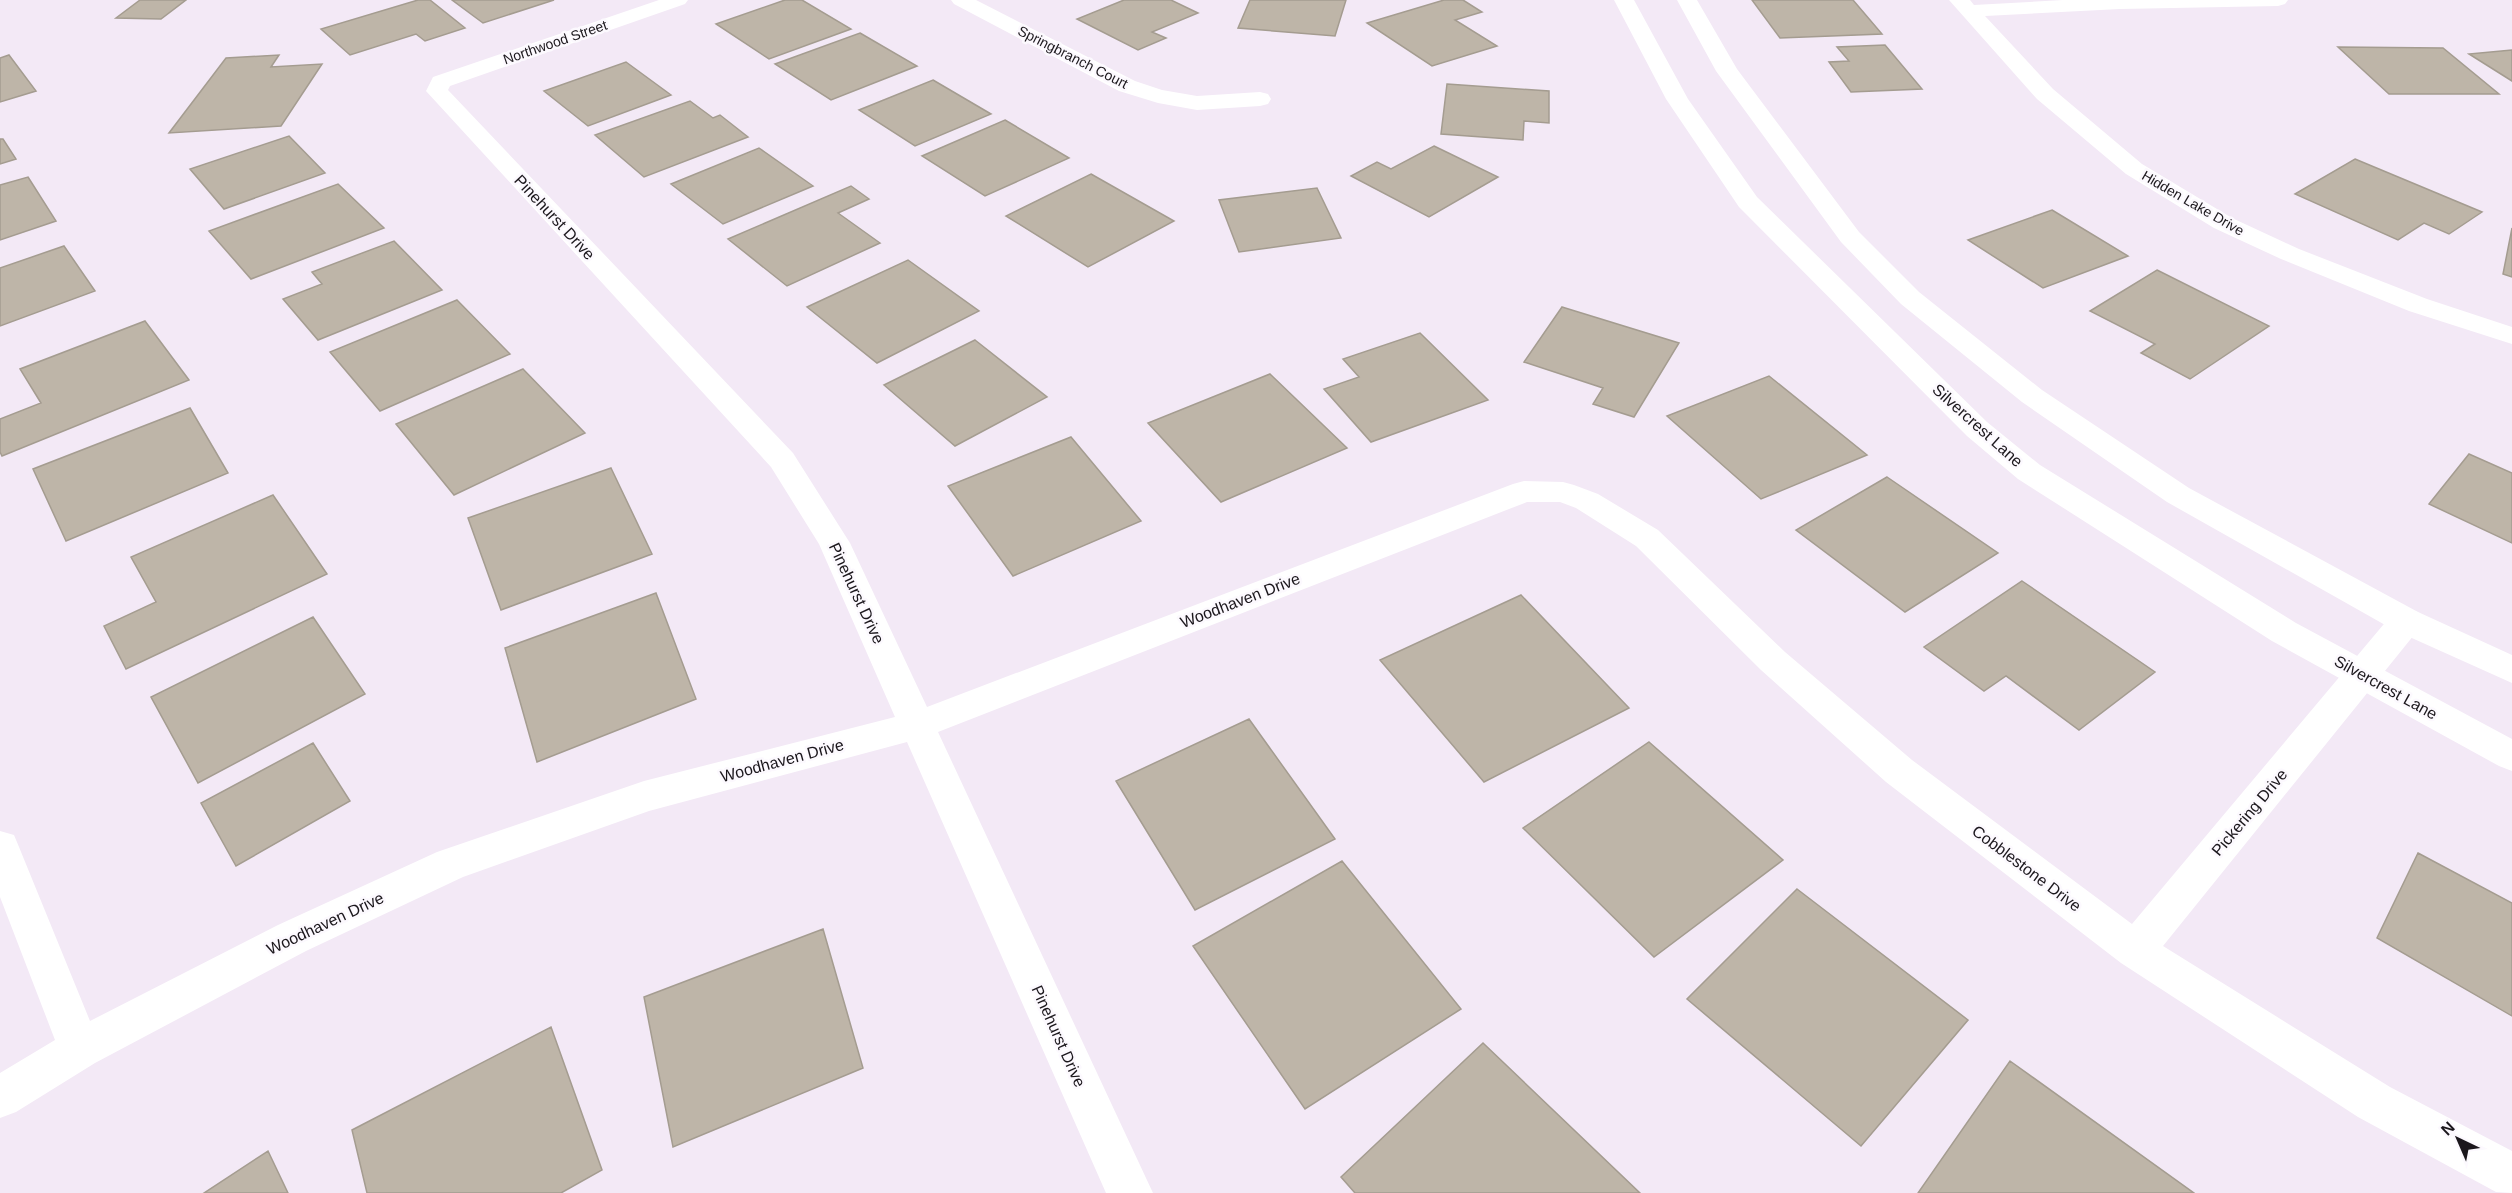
<svg xmlns="http://www.w3.org/2000/svg" width="2512" height="1193" viewBox="0 0 2512 1193" font-family="Arial,sans-serif">
  <style>
    .building { fill: #beb5a8; stroke: #a49c90; stroke-width: 1.5 }
    .lines { fill: none; stroke-linecap: round; stroke-linejoin: round }
    .street { fill: #fff; fill-rule: evenodd }
    .secondary { fill: #fff; fill-rule: evenodd }
    .labels { text-anchor: middle; stroke-width: 5; stroke-linejoin: round; paint-order: stroke }
    .far-street-label { font-size: 14px; fill: #1b171c; stroke: #fcf9fe }
    .street-label { font-size: 16px; fill: #1b171c; stroke: #fcf9fe }
  </style>
  <rect width="100%" height="100%" fill="#f3e9f6"/>
  <!-- building -->
  <path class="building" d="M140 0H186L161 19 116 18Z
    M418 0H430L465 28 425 41 416 34 350 55 321 29Z
    M452 0H554L483 23Z
    M785 0H802L851 29 769 59 716 24Z
    M1124 0H1171L1198 13 1152 32 1166 38 1138 50 1077 19Z
    M1250 0H1346L1335 36 1238 28Z
    M1444 0H1463L1482 12 1455 20 1497 46 1432 66 1367 23Z
    M1752 0H1853L1882 34 1780 38Z
    M860 33 917 66 831 100 775 64Z
    M1885 45 1922 89 1851 92 1829 62 1849 61 1837 47Z
    M2338 47 2443 48 2499 94H2389Z
    M2512 50V81L2469 54Z
    M9 55 36 91 0 102V58Z
    M279 55 271 67 322 64 281 126 169 133 226 58Z
    M626 62 671 95 588 126 544 91Z
    M933 80 991 114 915 146 859 110Z
    M1447 84 1549 91V123L1524 121 1523 140 1441 134Z
    M690 101 713 118 720 115 748 137 644 177 595 135Z
    M1005 120 1069 158 985 196 922 156Z
    M289 136 325 173 224 209 190 169Z
    M0 139H3L16 159 0 164Z
    M1434 146 1498 177 1429 217 1351 176 1377 162 1391 169Z
    M759 148 813 186 723 224 671 184Z
    M2355 159 2482 212 2449 234 2424 223 2398 240 2295 194Z
    M1091 174 1174 221 1088 267 1006 216Z
    M28 177 56 221 0 240V185Z
    M338 184 384 228 251 279 209 231Z
    M851 186 869 199 838 213 880 243 787 286 728 239Z
    M1317 188 1341 238 1239 252 1219 200Z
    M2052 210 2128 256 2043 288 1968 240Z
    M2512 228V277L2503 274Z
    M394 241 442 290 318 340 283 299 322 284 312 272Z
    M64 246 95 291 0 326V268Z
    M908 260 979 311 877 363 807 307Z
    M2157 270 2269 326 2190 379 2141 353 2155 344 2090 311Z
    M457 300 510 354 380 411 330 352Z
    M1562 307 1679 343 1634 417 1593 404 1603 388 1524 362Z
    M145 321 189 380 2 456 0 452V419L41 403 20 369Z
    M1420 333 1488 400 1371 442 1324 389 1359 377 1343 359Z
    M975 340 1047 397 955 446 884 385Z
    M523 369 585 433 454 495 396 424Z
    M1270 374 1347 448 1221 502 1148 423Z
    M1769 376 1867 455 1761 499 1667 416Z
    M190 408 228 473 66 541 33 469Z
    M1071 437 1141 521 1013 576 948 486Z
    M2469 454 2512 473V543L2429 504Z
    M611 468 652 554 501 610 468 518Z
    M1887 477 1998 553 1905 612 1796 530Z
    M273 495 327 574 126 669 104 626 156 602 131 557Z
    M2022 581 2155 672 2079 730 2006 676 1984 691 1924 647Z
    M656 593 696 699 537 762 505 648Z
    M1521 595 1629 708 1484 782 1380 660Z
    M313 617 365 694 198 783 151 697Z
    M1249 719 1335 839 1195 910 1116 781Z
    M1649 742 1783 860 1654 957 1523 828Z
    M313 743 350 801 236 866 201 803Z
    M2418 853 2512 903V1016L2377 938Z
    M1342 861 1461 1009 1305 1109 1193 946Z
    M1797 889 1968 1020 1861 1146 1687 999Z
    M823 929 863 1068 673 1147 644 997Z
    M551 1027 602 1170 561 1193H367L352 1130Z
    M1483 1043 1640 1193H1355L1341 1177Z
    M2010 1061 2194 1193H1918Z
    M268 1151 288 1193H204Z"/>
  <g class="lines">
    <!-- street -->
    <path class="street" d="M659 0H688L685 4 450 86 448 90 793 453 850 543 927 707 1513 484 1524 481 1563 482 1574 485 1598 494 1658 530 1785 652 1912 760 2132 924 2394 612 2406 609 2418 612 2423 621 2418 630 2163 946 2390 1087 2512 1151V1193L2496 1192 2358 1117 2121 963 1886 782 1761 670 1636 546 1576 508 1560 502H1527L938 732 1153 1193H1106L907 742 649 811 463 877 306 951 95 1063 16 1112 0 1118V1073L55 1040 0 897V831L14 835 19 847 90 1021 278 925 437 852 644 781 895 717 819 544 771 467 426 91 433 77Z
      M951 0H976L1135 81 1162 90 1197 96 1260 92 1268 94 1271 99 1268 104 1260 106 1197 110 1158 103 1119 91 954 4Z
      M1949 0H1970L1974 5 2063 0H2288L2285 4 2278 6 2120 9 1985 16 2053 89 2142 164 2232 218 2299 249 2427 299 2512 327V344L2409 311 2281 259 2214 228 2126 174 2037 99Z"/>
    <!-- secondary -->
    <path class="secondary" d="M1614 0H1634L1688 99 1757 197 1987 422 2040 465 2296 623 2512 739V771L2499 766 2272 641 2018 479 1967 436 1739 207 1666 99Z
      M1677 0H1697L1737 69 1859 232 1919 292 2042 390 2189 488 2418 612 2512 655V683L2394 630 2167 502 2022 402 1901 304 1841 242 1716 71Z"/>
  </g>
  <g class="labels">
    <!-- far-street labels -->
    <g class="far-street-label">
      <text transform="translate(555 42) rotate(-19)" y="5">Northwood Street</text>
      <text transform="translate(1073 57) rotate(27)" y="5">Springbranch Court</text>
      <text transform="translate(2193 203) rotate(30)" y="5">Hidden Lake Drive</text>
    </g>
    <!-- street labels -->
    <g class="street-label">
      <text transform="translate(555 217) rotate(47)" y="6">Pinehurst Drive</text>
      <text transform="translate(1978 425) rotate(42)" y="6">Silvercrest Lane</text>
      <text transform="translate(857 593) rotate(65)" y="6">Pinehurst Drive</text>
      <text transform="translate(1240 600) rotate(-21)" y="6">Woodhaven Drive</text>
      <text transform="translate(2386 687) rotate(29)" y="6">Silvercrest Lane</text>
      <text transform="translate(782 760) rotate(-15)" y="6">Woodhaven Drive</text>
      <text transform="translate(2249 812) rotate(-50)" y="6">Pickering Drive</text>
      <text transform="translate(2027 868) rotate(37)" y="6">Cobblestone Drive</text>
      <text transform="translate(325 923) rotate(-25)" y="6">Woodhaven Drive</text>
      <text transform="translate(1059 1036) rotate(66)" y="6">Pinehurst Drive</text>
    </g>
  </g>
  <!-- north arrow -->
  <g transform="translate(2458 1139) rotate(316)" stroke="#fcf9fe" stroke-width="4.5" paint-order="stroke">
  <path d="M0-4.5L10 22L0 15L-10 22Z" fill="#1b171c"/>
  <text y="-9" font-size="16" font-weight="bold" text-anchor="middle" fill="#1b171c">N</text>
  </g>
</svg>
